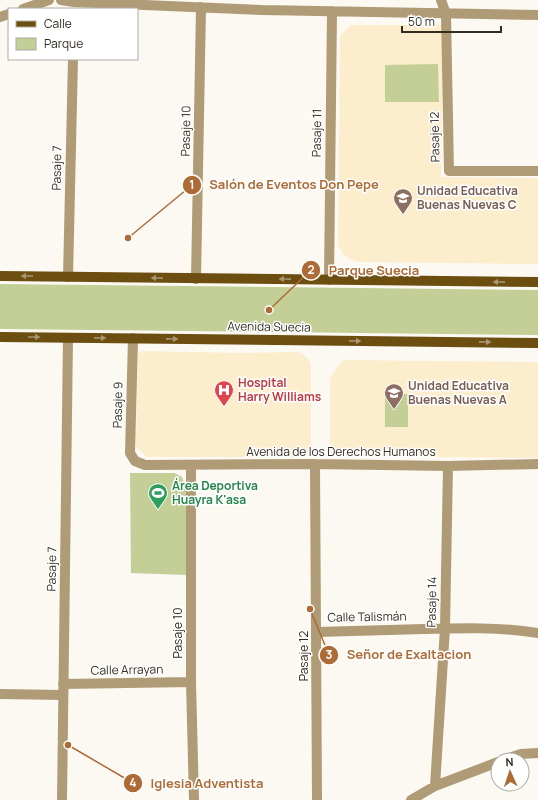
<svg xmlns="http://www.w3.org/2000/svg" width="538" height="800" viewBox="0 0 538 800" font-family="Manrope,sans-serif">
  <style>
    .built { fill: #fcedcd }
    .green { fill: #c3cf97 }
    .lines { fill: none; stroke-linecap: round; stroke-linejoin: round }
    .minor { stroke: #b09b77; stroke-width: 10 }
    .major { stroke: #6c4e10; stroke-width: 10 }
    .oneway { fill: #a79570 }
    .labels { text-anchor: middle; stroke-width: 3; stroke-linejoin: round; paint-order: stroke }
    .street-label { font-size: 12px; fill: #332d21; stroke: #fff }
    .education-label { font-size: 12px; font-weight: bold; fill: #785e54; stroke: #fff; text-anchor: start }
    .health-label { font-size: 12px; font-weight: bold; fill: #be3a42; stroke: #fff; text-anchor: start }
    .leisure-label { font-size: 12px; font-weight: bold; fill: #27864d; stroke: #fff; text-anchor: start }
    .leader { fill: none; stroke: #ad6b36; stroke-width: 1.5 }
    .callout-dot { fill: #ad6b36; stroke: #fff; stroke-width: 1.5 }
    .mark-label { font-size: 12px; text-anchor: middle; font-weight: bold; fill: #fff }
    .callout-label { font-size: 13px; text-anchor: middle; font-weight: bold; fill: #ad6b36; stroke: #fff; stroke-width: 3; stroke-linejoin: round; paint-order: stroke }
  </style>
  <rect width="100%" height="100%" fill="#fcf9f3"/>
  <!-- built -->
  <path class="built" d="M351 25H443L441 177 538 178V264L361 262 352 260 343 254 338 245 340 36Z
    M141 351 238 353 298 352 301 353 309 360 311 366V449L302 457H147L136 447 138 353Z
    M344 360 538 362V458L338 456 330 448V379L335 370Z"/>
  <!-- green -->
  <path class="green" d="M438 64 439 102H385V65Z
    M0 284 538 290V335L0 329Z
    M385 394H408V427H385Z
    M130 473H175L182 477 185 485 186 491 187 575 131 573Z"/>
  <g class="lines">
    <!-- minor -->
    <path class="minor" d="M61 0 74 2 262 10 538 15
      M441 0 446 14 449 171H538
      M23 9 49 0
      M0 17 9 14
      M68 277 73 59
      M196 279 201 7
      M329 280 332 11
      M133 338 130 453 135 461 145 465 315 464 448 466 538 464
      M315 464 317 800
      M191 465V682L194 800
      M317 632C353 631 388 630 424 629 462 628 501 627 538 633
      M63 684 191 682
      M0 694 63 695
      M503 760 521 754 538 753
      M435 786 445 628 448 466
      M62 800 68 338
      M411 800 435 786 498 762"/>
    <!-- major -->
    <path class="major" d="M0 276 538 282
      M0 337 538 343"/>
  </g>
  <!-- one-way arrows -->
  <defs><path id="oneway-solid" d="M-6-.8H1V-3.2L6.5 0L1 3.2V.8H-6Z"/></defs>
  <g class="oneway">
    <use href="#oneway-solid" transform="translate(27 276) rotate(-179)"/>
    <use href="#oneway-solid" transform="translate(157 278) rotate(-179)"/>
    <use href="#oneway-solid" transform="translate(285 279) rotate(-179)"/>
    <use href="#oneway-solid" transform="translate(499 282) rotate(-179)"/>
    <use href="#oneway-solid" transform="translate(34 337)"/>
    <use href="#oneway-solid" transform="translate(100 338) rotate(1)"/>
    <use href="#oneway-solid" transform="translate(172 339) rotate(1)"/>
    <use href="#oneway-solid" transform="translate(355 341) rotate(1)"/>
    <use href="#oneway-solid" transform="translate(485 342) rotate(1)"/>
  </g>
  <!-- icons -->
  <defs>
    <g id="school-pin" transform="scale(1)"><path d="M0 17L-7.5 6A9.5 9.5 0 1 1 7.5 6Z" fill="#8d6e63" stroke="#fff"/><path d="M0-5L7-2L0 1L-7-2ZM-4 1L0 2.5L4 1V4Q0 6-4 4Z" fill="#fff"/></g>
    <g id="hospital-pin" transform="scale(1)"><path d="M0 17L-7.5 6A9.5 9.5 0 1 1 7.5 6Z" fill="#e0444e" stroke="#fff"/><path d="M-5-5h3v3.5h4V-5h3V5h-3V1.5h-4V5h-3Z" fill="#fff"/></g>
    <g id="stadium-pin" transform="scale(1)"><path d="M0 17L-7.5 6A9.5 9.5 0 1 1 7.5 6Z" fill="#2e9e5b" stroke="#fff"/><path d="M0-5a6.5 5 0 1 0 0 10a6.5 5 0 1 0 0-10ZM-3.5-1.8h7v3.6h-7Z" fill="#fff"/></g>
  </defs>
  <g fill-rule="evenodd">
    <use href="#school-pin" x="403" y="198"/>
    <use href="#hospital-pin" x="224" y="390"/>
    <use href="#school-pin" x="394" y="393"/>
    <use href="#stadium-pin" x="158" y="493"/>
  </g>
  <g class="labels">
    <!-- street labels -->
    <g class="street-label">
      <text transform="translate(186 131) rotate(-89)" y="4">Pasaje 10</text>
      <text transform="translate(317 133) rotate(-89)" y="4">Pasaje 11</text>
      <text transform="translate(435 137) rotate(-91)" y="4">Pasaje 12</text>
      <text transform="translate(57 168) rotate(-89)" y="4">Pasaje 7</text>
      <text transform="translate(269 327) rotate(1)" y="4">Avenida Suecia</text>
      <text transform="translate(118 405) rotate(-89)" y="4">Pasaje 9</text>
      <text x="341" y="456">Avenida de los Derechos Humanos</text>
      <text transform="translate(52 569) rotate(-89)" y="4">Pasaje 7</text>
      <text transform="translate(432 602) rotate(-89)" y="4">Pasaje 14</text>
      <text transform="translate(367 617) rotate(-1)" y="4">Calle Talismán</text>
      <text transform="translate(178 633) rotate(-90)" y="4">Pasaje 10</text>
      <text transform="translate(304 656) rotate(-90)" y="4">Pasaje 12</text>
      <text transform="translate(127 670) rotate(-1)" y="4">Calle Arrayan</text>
    </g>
    <!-- education labels -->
    <g class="education-label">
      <text x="417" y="195">Unidad Educativa<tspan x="417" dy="14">Buenas Nuevas C</tspan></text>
      <text x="408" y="390">Unidad Educativa<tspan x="408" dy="14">Buenas Nuevas A</tspan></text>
    </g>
    <!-- health labels -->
    <g class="health-label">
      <text x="238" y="387">Hospital<tspan x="238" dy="14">Harry Williams</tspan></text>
    </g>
    <!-- leisure labels -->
    <g class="leisure-label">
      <text x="172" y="490">Área Deportiva<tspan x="172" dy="14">Huayra K'asa</tspan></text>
    </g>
  </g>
  <!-- callouts -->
  <path class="leader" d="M128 238L192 185M269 310L311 270M310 609L329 655M68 745L133 783"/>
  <g class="callout-dot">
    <circle cx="128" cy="238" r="4"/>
    <circle cx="269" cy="310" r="4"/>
    <circle cx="310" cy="609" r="4"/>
    <circle cx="68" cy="745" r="4"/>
    <circle cx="192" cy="185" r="10"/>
    <circle cx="311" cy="270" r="10"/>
    <circle cx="329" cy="655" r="10"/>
    <circle cx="133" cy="783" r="10"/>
  </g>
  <g class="mark-label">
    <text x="192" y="189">1</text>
    <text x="311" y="274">2</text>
    <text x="329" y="659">3</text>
    <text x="133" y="787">4</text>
  </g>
  <g class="callout-label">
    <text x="294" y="189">Salón de Eventos Don Pepe</text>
    <text x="374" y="275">Parque Suecia</text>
    <text x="409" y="659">Señor de Exaltacion</text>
    <text x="207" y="788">Iglesia Adventista</text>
  </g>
  <!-- legend -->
  <rect x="8" y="8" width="130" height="52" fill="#ffffff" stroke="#adaba6"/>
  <rect x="16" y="21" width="20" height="6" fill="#6c4e10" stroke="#adaba6"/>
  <text x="44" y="28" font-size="12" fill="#332d21">Calle</text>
  <rect x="16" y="38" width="20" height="12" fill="#c3cf97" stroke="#adaba6"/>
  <text x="44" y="48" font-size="12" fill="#332d21">Parque</text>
  <!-- north arrow -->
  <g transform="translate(510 772) rotate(357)"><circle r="19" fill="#ffffff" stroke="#adaba6"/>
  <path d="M0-3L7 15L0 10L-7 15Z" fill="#ad6b36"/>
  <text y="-6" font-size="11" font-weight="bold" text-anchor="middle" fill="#332d21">N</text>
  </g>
  <!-- scale -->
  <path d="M402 26v6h99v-6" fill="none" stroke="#332d21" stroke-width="2"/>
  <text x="408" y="26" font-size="12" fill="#332d21" stroke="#ffffff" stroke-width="3" paint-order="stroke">50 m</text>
</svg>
